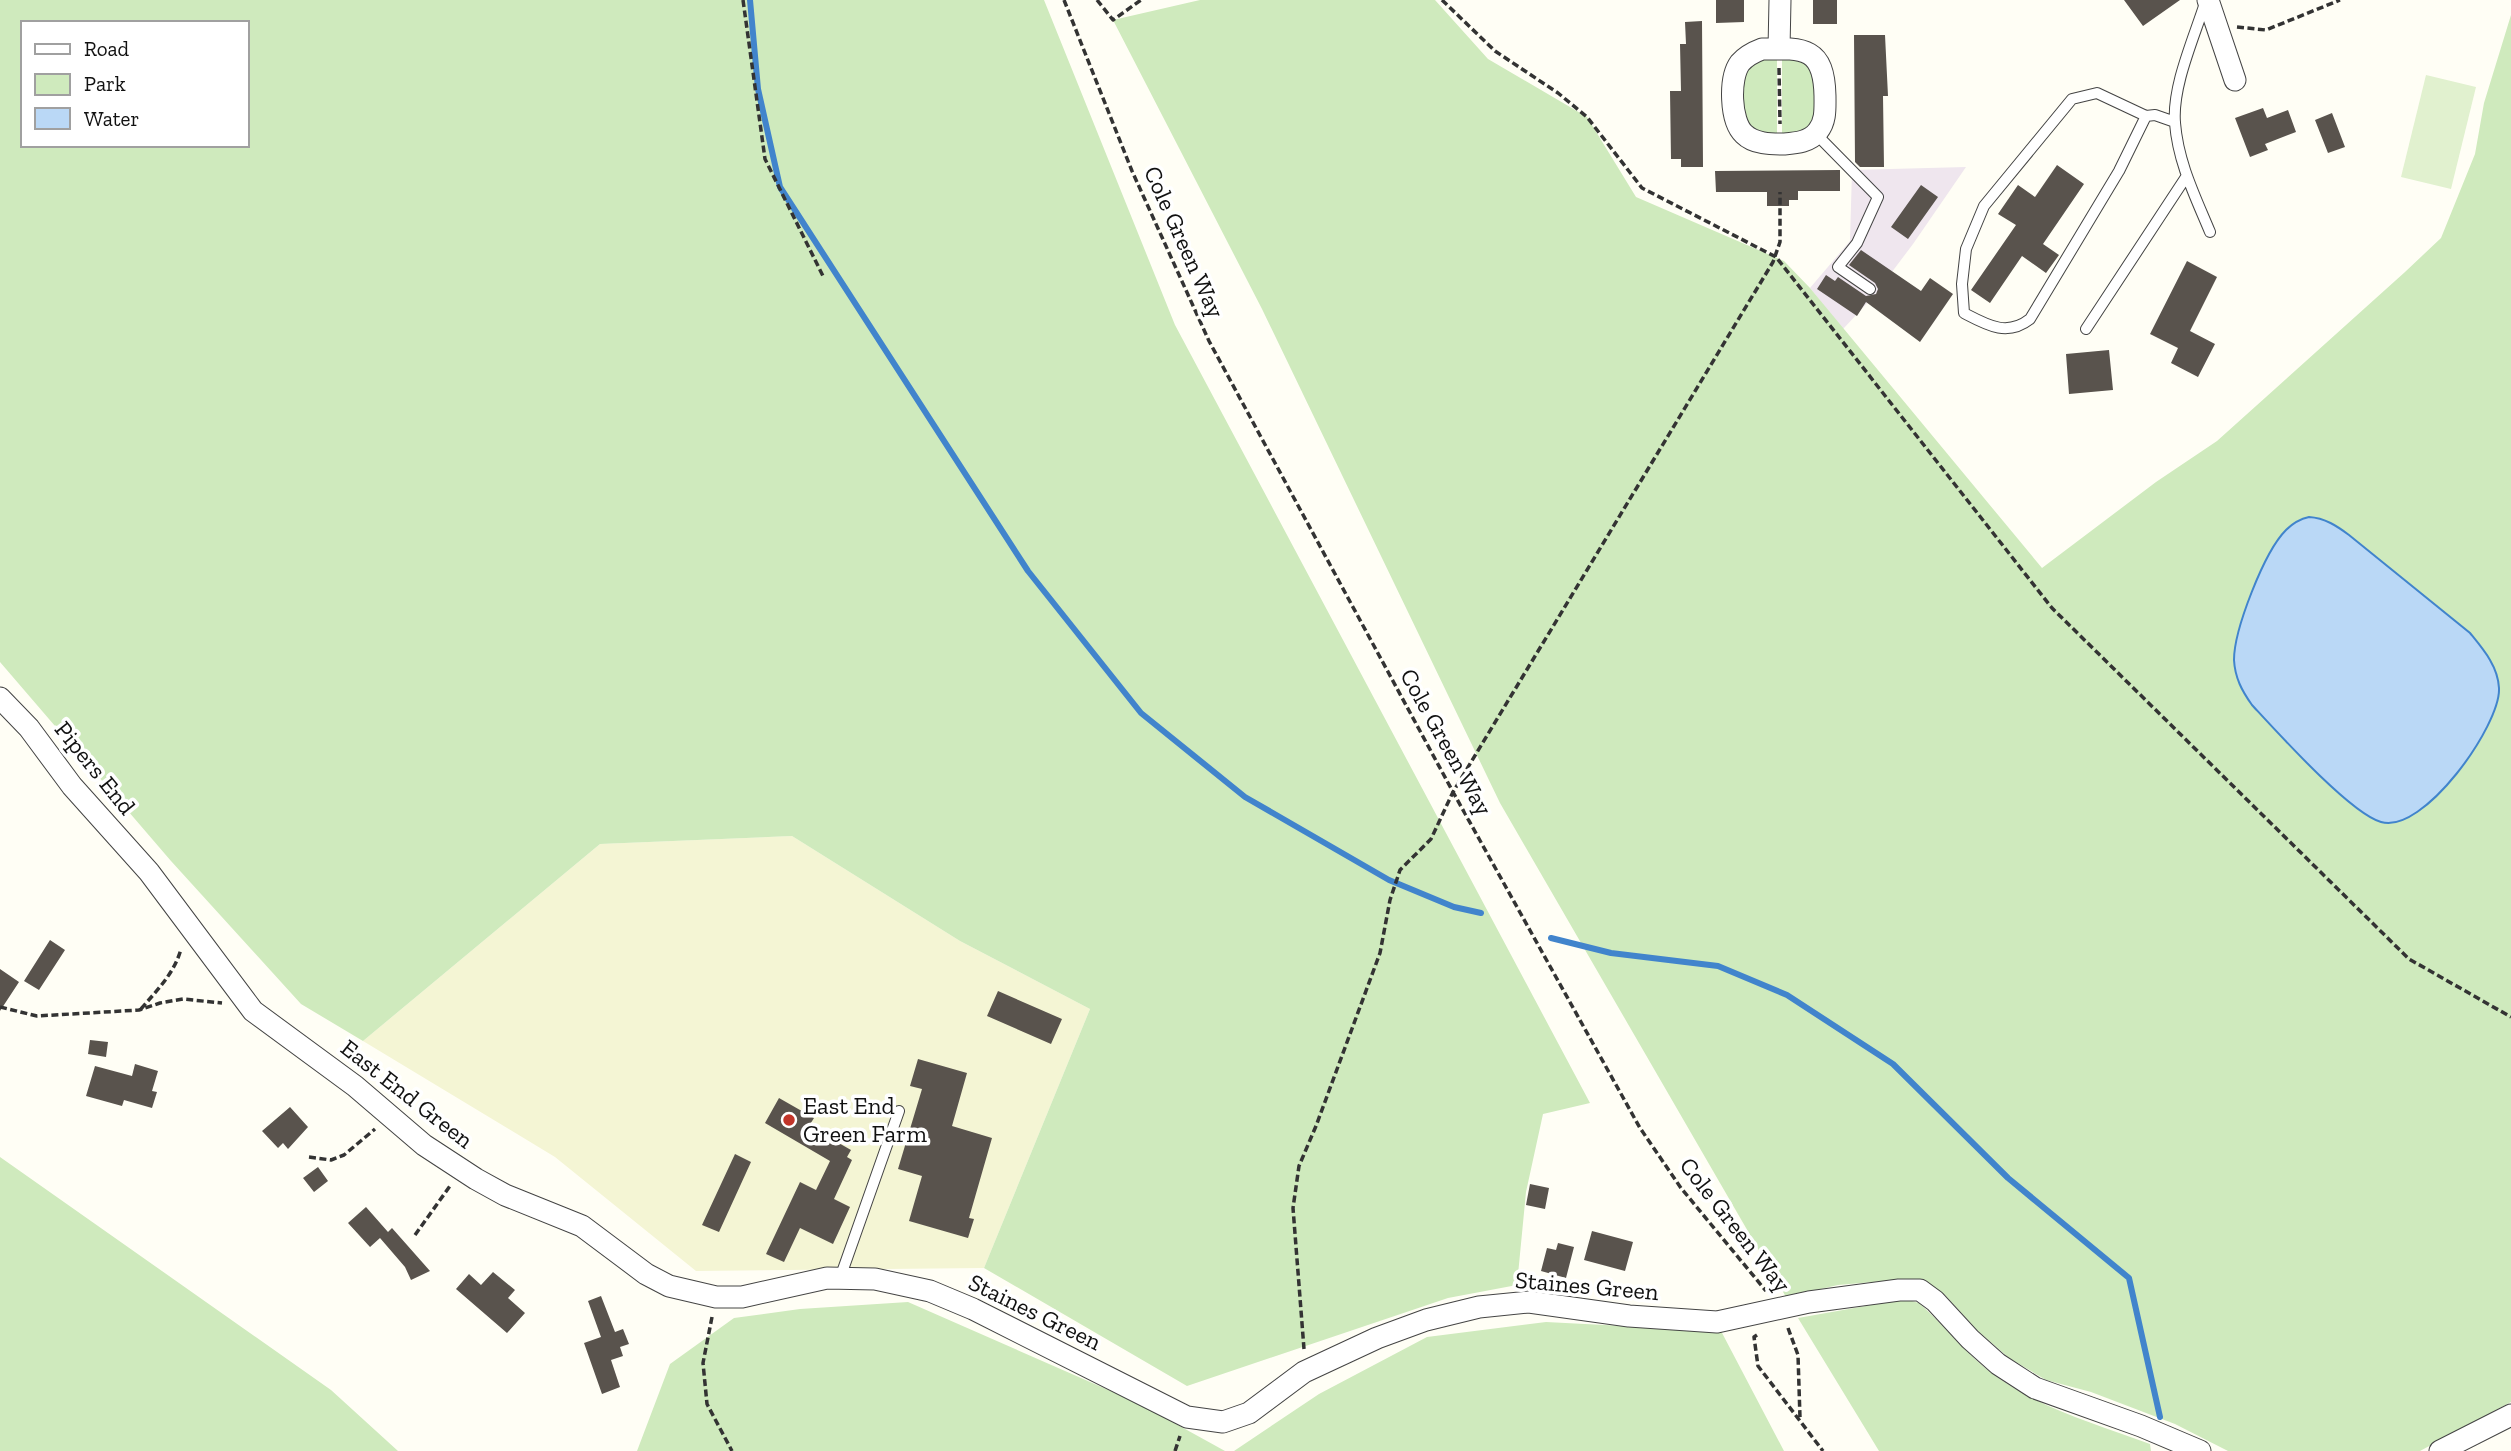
<svg xmlns="http://www.w3.org/2000/svg" width="2511" height="1451" viewBox="0 0 2511 1451" font-family="'Zilla Slab',serif">
  <style>
    .industrial { fill: #efe6ee }
    .farmland { fill: #f4f5d4 }
    .green { fill: #cfeabd; fill-rule: evenodd }
    .pitch { fill: #e1f1cf }
    .water { fill: #bad8f6; stroke: #4184cc; stroke-width: 2 }
    .lines { fill: none; stroke-linecap: round; stroke-linejoin: round }
    .stream { stroke: #4184cc; stroke-width: 6 }
    .building { fill: #59534d }
    .service-casing { stroke: #444; stroke-width: 12 }
    .minor-casing { stroke: #444; stroke-width: 23 }
    .path { stroke: #333; stroke-width: 3.5; stroke-dasharray: 7 3.5; stroke-linecap: butt }
    .service { stroke: #fff; stroke-width: 10 }
    .minor { stroke: #fff; stroke-width: 21 }
    .poi-dot { fill: #c13429; stroke: #fff; stroke-width: 2.5 }
    .labels { text-anchor: middle; stroke-width: 7; stroke-linejoin: round; paint-order: stroke }
    .street-label { font-size: 24px; fill: #111; stroke: #fff }
    .poi-label { font-size: 24px; fill: #111; stroke: #fff; text-anchor: start }
  </style>
  <rect width="100%" height="100%" fill="#fffef5"/>
  <!-- industrial -->
  <path class="industrial" d="M1966 167 1913 244 1873 297 1843 329 1810 288 1850 241 1852 170Z"/>
  <!-- farmland -->
  <path class="farmland" d="M792 836 960 941 1090 1009 984 1268 696 1271 555 1157 363 1041 600 844Z"/>
  <!-- green -->
  <path class="green" d="M0 0H1044L1175 325 1590 1103 1543 1114 1526 1192 1517 1285 1448 1298 1187 1386 984 1268 1090 1009 960 941 792 836 600 844 363 1041 301 1004 171 861 0 662ZM23 23H247V145H23Z
    M1200 0H1435L1488 59 1587 117 1636 197 1784 261 1810 288 2042 568 2156 482 2217 441 2405 272 2441 238 2475 154 2484 103 2511 15V1402L2420 1451H2228L2175 1424 2091 1392 2046 1380 2009 1358 1978 1331 1945 1295 1929 1284 1909 1279 1838 1285 1786 1297 1500 803 1262 309 1113 20Z
    M1764 59H1777V137L1754 133 1742 114 1743 71 1747 67Z
    M1782 59 1806 61 1814 72 1817 116 1806 132 1782 137Z
    M0 1157 331 1390 398 1451H0Z
    M1905 1299 1919 1303C1942 1323 1961 1348 1984 1367 2031 1406 2094 1423 2150 1444L2151 1451H1879L1798 1318Z
    M908 1302 1138 1403 1225 1451H637L670 1364 734 1318 800 1309Z
    M1546 1322 1721 1331 1784 1451H1234L1319 1394 1427 1337Z"/>
  <!-- pitch -->
  <path class="pitch" d="M2426 75 2476 87 2451 189 2401 177Z"/>
  <!-- water -->
  <path class="water" d="M2309 517C2325 518 2337 526 2349 535L2470 633C2483 649 2498 666 2499 688 2501 725 2423 835 2381 822 2350 813 2277 732 2252 705 2242 691 2235 678 2234 660 2234 630 2264 552 2286 530 2292 524 2300 519 2309 517Z"/>
  <g class="lines">
    <!-- stream -->
    <path class="stream" d="M750 0 758 89 780 187 1028 571 1141 713 1245 797 1389 880 1454 907 1481 913
      M1551 938 1611 953 1718 966 1787 995 1893 1064 2008 1178 2129 1278 2160 1417"/>
  </g>
  <!-- building -->
  <path class="building" d="M1716 0H1744V22L1716 23Z
    M1813 0H1837V24H1813Z
    M2124 0H2180L2143 26Z
    M1702 21 1703 167H1681V159H1671L1670 91H1681L1680 44H1686L1685 22Z
    M1854 35H1885L1888 96H1883L1884 167H1860L1855 162Z
    M2263 108 2267 118 2288 110 2296 132 2265 144 2268 150 2250 157 2235 118Z
    M2332 113 2345 147 2328 153 2315 120Z
    M2057 165 2084 184 2043 244 2059 255 2046 273 2022 256 1990 303 1971 290 2016 225 1998 214 2018 185 2035 197Z
    M1840 170V191H1798V200H1789V206H1767V192H1716L1715 171Z
    M1921 185 1938 197 1908 239 1891 227Z
    M1861 250 1921 291 1930 278 1953 294 1920 342 1866 302 1857 316 1817 289 1826 275 1835 281 1838 277 1866 296 1876 294 1878 289 1875 283 1849 265Z
    M2187 261 2217 277 2190 331 2215 344 2198 377 2171 363 2178 348 2150 334Z
    M2109 350 2113 390 2069 394 2066 354Z
    M50 940 65 950 39 990 24 981Z
    M0 969 19 982 0 1011Z
    M998 991 1062 1019 1051 1044 987 1016Z
    M90 1040 108 1042 106 1057 88 1054Z
    M918 1059 967 1073 952 1126 992 1138 969 1218 974 1219 968 1238 909 1221 922 1176 898 1169 922 1089 910 1086Z
    M135 1064 158 1071 152 1091 157 1092 152 1108 124 1100 122 1106 86 1096 95 1066 132 1076Z
    M779 1098 814 1118 809 1126 851 1150 847 1157 852 1160 834 1199 850 1207 833 1244 800 1228 784 1262 766 1254 800 1182 816 1190 830 1161 765 1123Z
    M290 1107 308 1127 288 1149 283 1143 278 1148 262 1131Z
    M735 1154 751 1162 719 1232 702 1225Z
    M318 1167 328 1181 314 1192 303 1178Z
    M1530 1184 1549 1188 1545 1209 1526 1205Z
    M366 1207 388 1232 392 1228 430 1271 411 1280 405 1267 380 1238 370 1247 348 1223Z
    M1592 1231 1633 1242 1625 1271 1584 1260Z
    M1558 1243 1574 1247 1566 1278 1541 1271 1547 1248 1556 1250Z
    M493 1272 515 1290 508 1298 525 1313 507 1333 456 1289 469 1274 481 1285Z
    M601 1296 615 1332 623 1329 629 1344 620 1347 623 1356 611 1360 620 1387 602 1394 584 1343 601 1337 588 1301Z"/>
  <g class="lines">
    <!-- service casing -->
    <g class="service-casing">
      <path id="service" d="M2205 3C2194 38 2172 86 2175 123 2178 162 2195 196 2210 232
        M2146 116 2097 93 2072 99 1984 206 1966 249 1962 284 1964 313C1987 325 2007 337 2030 319L2119 171 2146 116 2155 115 2175 122
        M1816 134 1878 197 1857 243 1838 267 1870 289
        M2086 329 2186 177
        M840 1278 899 1111"/>
    </g>
    <!-- minor casing -->
    <g class="minor-casing">
      <path id="minor" d="M2208 0 2235 80
        M1762 49C1804 48 1824 47 1825 96 1825 109 1826 121 1818 131 1810 142 1796 143 1784 144 1771 144 1754 144 1744 134 1730 121 1729 78 1740 63 1746 56 1754 52 1762 49Z
        M1779 49 1780 0
        M0 698 29 728 72 786 149 872 253 1011 355 1086 424 1145 476 1179 505 1195 582 1226 646 1274 669 1286 716 1297H742L827 1278 875 1279 930 1291 973 1309 1187 1417 1223 1422 1249 1413 1304 1372 1377 1338 1426 1320 1479 1307 1529 1302 1629 1316 1717 1322 1809 1302 1899 1290H1920L1935 1301 1970 1339 1998 1364 2035 1388 2141 1426 2200 1451
        M2440 1451 2511 1415"/>
    </g>
    <!-- path -->
    <path class="path" d="M743 0 765 159 823 276
      M1064 0 1132 171 1209 341 1453 792 1640 1128 1681 1188 1766 1291
      M1097 0 1113 20 1141 0
      M1442 0 1495 51 1558 93 1587 117 1642 188 1776 257 2052 608 2409 959 2511 1017
      M2237 27 2266 30 2340 0
      M1779 68 1780 124
      M0 1007 37 1016 139 1010 160 1003 183 999 222 1003
      M141 1009C157 990 174 974 181 949
      M309 1157 331 1160 344 1155 375 1129
      M415 1235 450 1186
      M712 1317 703 1363 707 1404 732 1451
      M1788 1328 1798 1355 1800 1418
      M1757 1335 1754 1337 1758 1366 1823 1451
      M1304 1349 1293 1208 1299 1166 1316 1126 1380 953 1390 900 1400 870 1431 839 1453 792 1773 262 1780 242V192
      M1175 1451 1180 1436"/>
    <!-- service -->
    <use href="#service" class="service"/>
    <!-- minor -->
    <use href="#minor" class="minor"/>
  </g>
  <!-- markers -->
  <circle class="poi-dot" cx="789" cy="1120" r="7"/>
  <g class="labels">
    <!-- street labels -->
    <g class="street-label">
      <text transform="translate(1184 242) rotate(66)" y="8">Cole Green Way</text>
      <text transform="translate(1446 742) rotate(61)" y="8">Cole Green Way</text>
      <text transform="translate(95 768) rotate(51)" y="8">Pipers End</text>
      <text transform="translate(407 1094) rotate(38)" y="8">East End Green</text>
      <text transform="translate(1735 1225) rotate(52)" y="8">Cole Green Way</text>
      <text transform="translate(1587 1286) rotate(5)" y="8">Staines Green</text>
      <text transform="translate(1035 1312) rotate(26)" y="8">Staines Green</text>
    </g>
    <!-- poi labels -->
    <g class="poi-label">
      <text x="803" y="1114">East End<tspan x="803" dy="28">Green Farm</tspan></text>
    </g>
  </g>
  <!-- legend -->
  <rect x="21" y="21" width="228" height="126" fill="#ffffff" stroke="#a0a0a0" stroke-width="2"/>
  <rect x="35" y="44" width="35" height="10" fill="#ffffff" stroke="#a0a0a0" stroke-width="2"/>
  <text x="84" y="56" font-size="21" fill="#111111">Road</text>
  <rect x="35" y="74" width="35" height="21" fill="#cfeabd" stroke="#a0a0a0" stroke-width="2"/>
  <text x="84" y="91" font-size="21" fill="#111111">Park</text>
  <rect x="35" y="108" width="35" height="21" fill="#bad8f6" stroke="#a0a0a0" stroke-width="2"/>
  <text x="84" y="126" font-size="21" fill="#111111">Water</text>
</svg>
